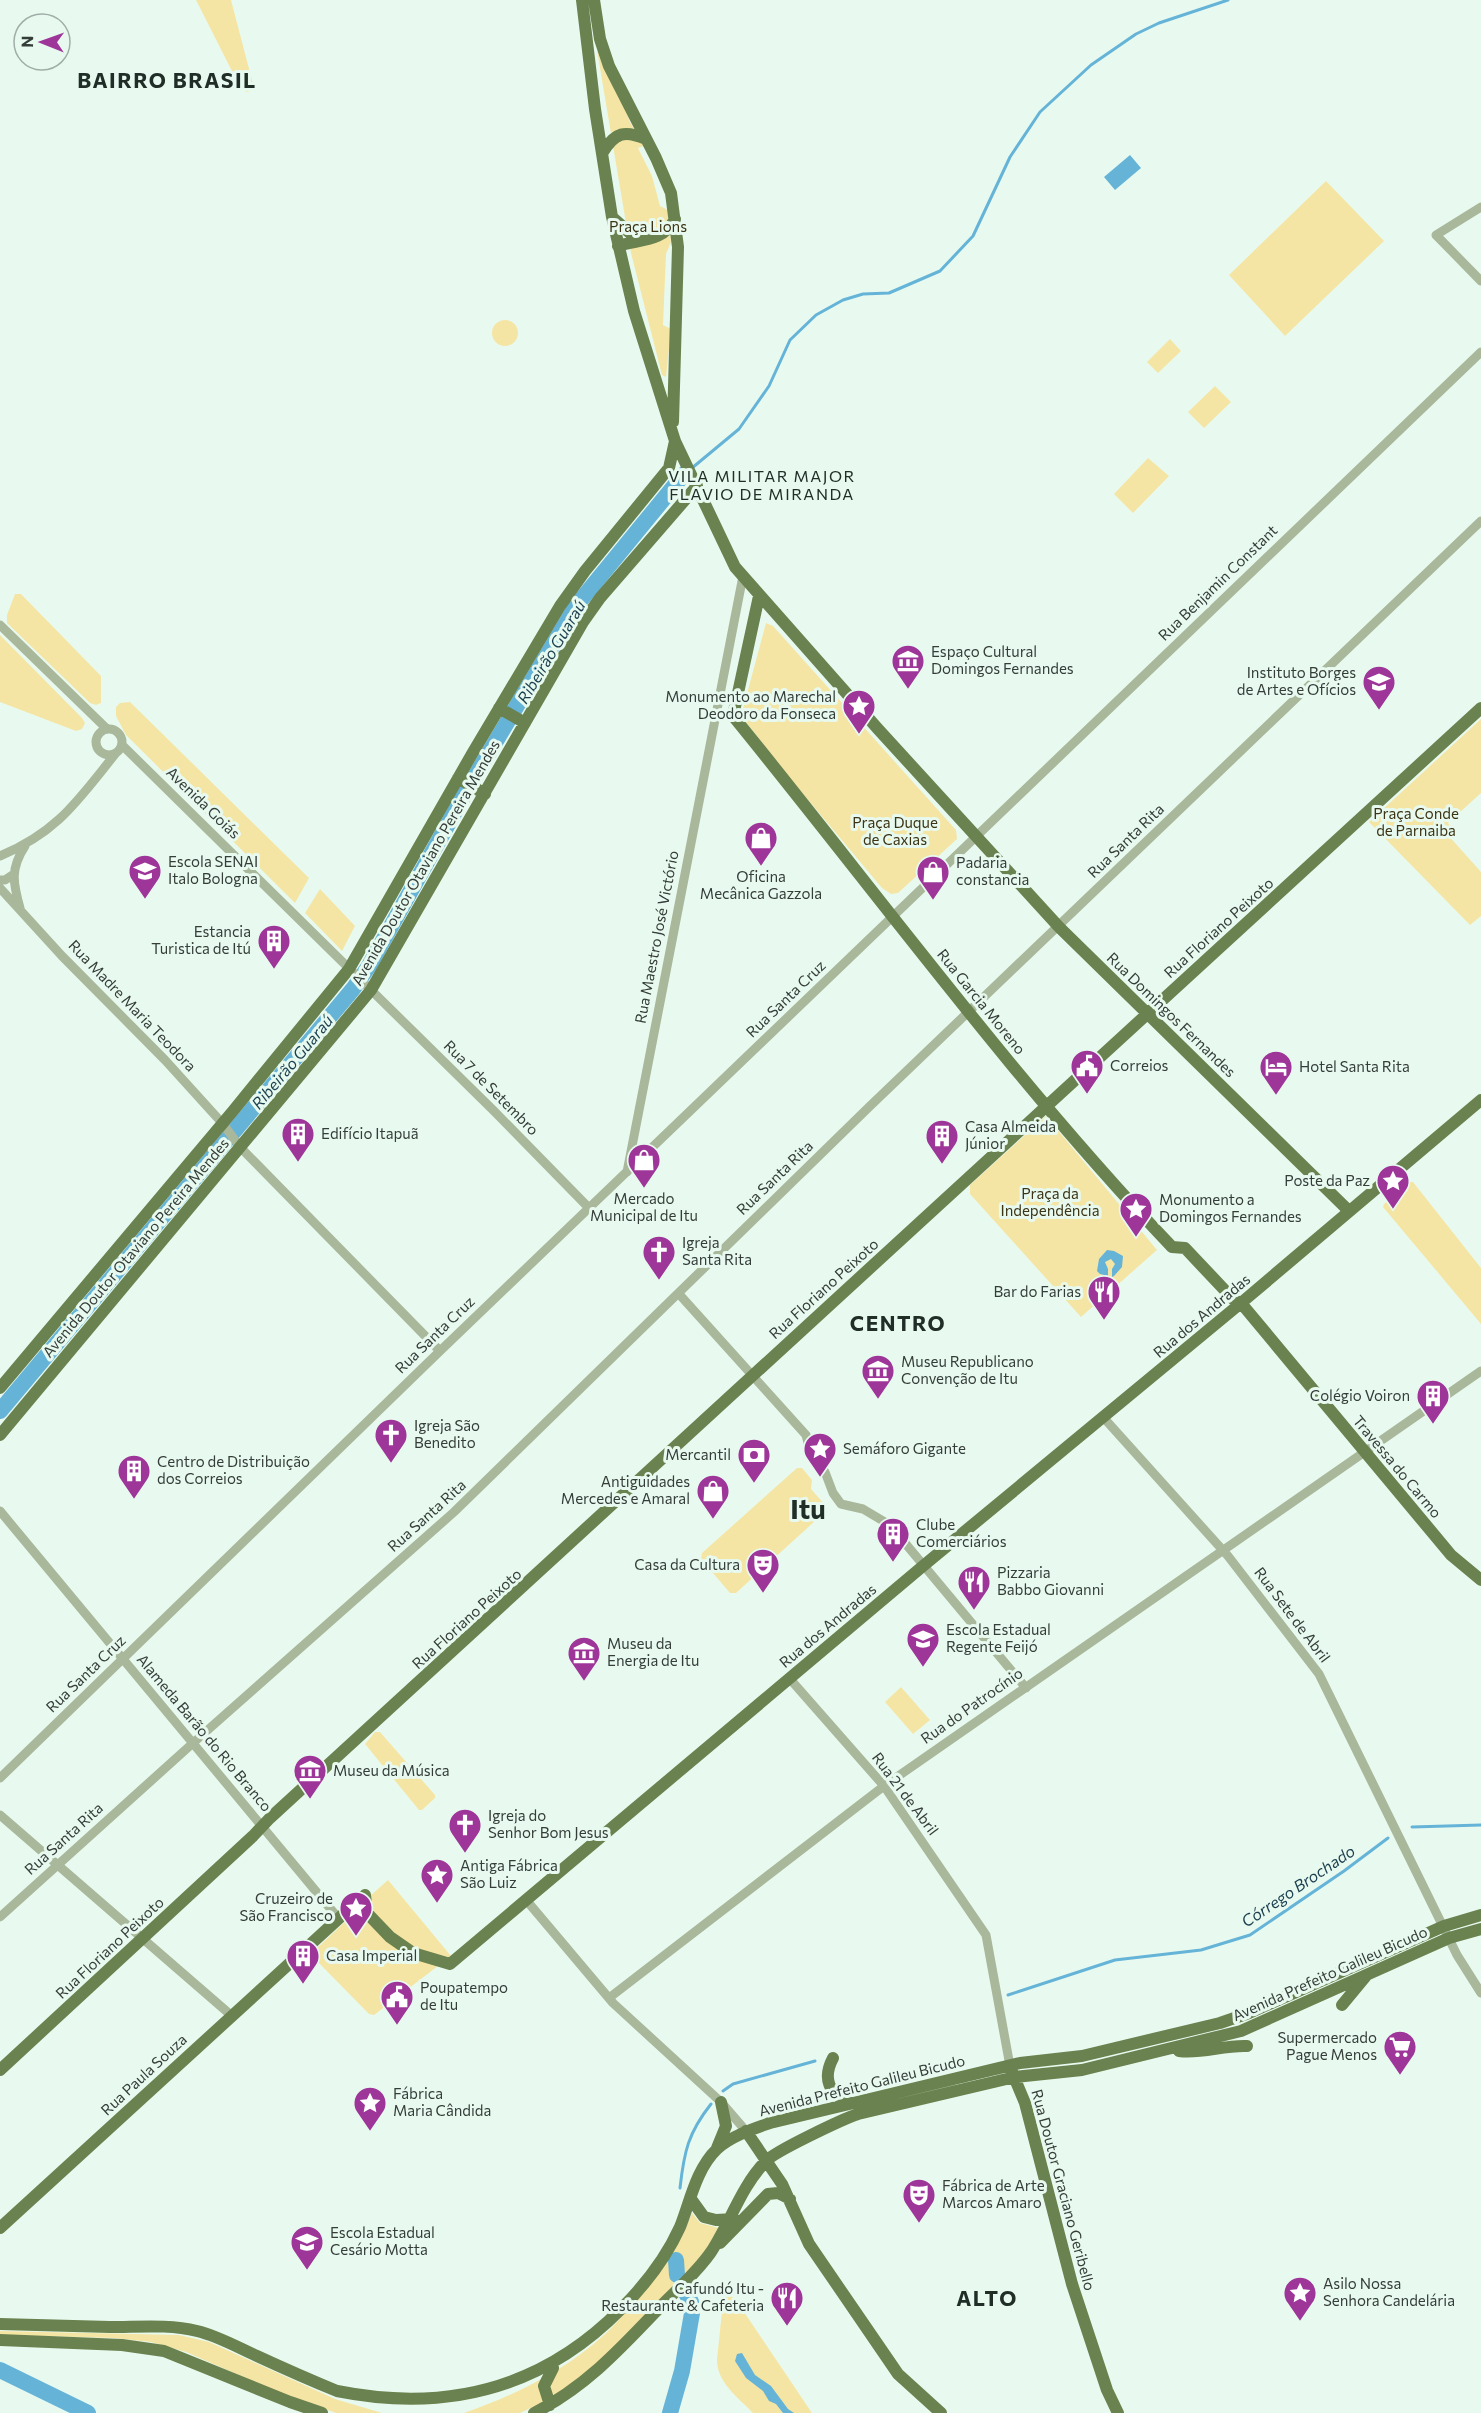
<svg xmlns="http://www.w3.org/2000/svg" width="1481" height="2413" viewBox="0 0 1481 2413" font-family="Commissioner,sans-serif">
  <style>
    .green { fill: #f5e5a4 }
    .water { fill: #65b4d8 }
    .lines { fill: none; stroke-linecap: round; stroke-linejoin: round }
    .stream { stroke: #65b4d8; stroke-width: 3 }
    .river { stroke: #65b4d8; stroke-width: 16 }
    .minor { stroke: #a9b79b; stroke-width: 9 }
    .major { stroke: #6a824f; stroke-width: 12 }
    .labels { text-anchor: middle; stroke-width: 6; stroke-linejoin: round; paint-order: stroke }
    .park-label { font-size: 15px; fill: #3c3414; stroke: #e8faf0 }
    .street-label { font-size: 15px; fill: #353d39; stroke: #e8faf0 }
    .poi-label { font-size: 15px; fill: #353d39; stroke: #e8faf0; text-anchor: start }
    .neighbourhood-label { font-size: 16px; letter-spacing: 1.5px; fill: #202e27; stroke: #e8faf0 }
    .water-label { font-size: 16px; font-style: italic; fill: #1b3f4f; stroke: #e8faf0 }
    .district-label { font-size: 21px; font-weight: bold; letter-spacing: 1.5px; fill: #202e27; stroke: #e8faf0 }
    .town-label { font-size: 27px; font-weight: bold; fill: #202e27; stroke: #e8faf0 }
  </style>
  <rect width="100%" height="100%" fill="#e8faf0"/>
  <!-- green -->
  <path class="green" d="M196 0H231L253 84V90L247 92 241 89Z
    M597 50 615 81 630 122 644 146 638 148 652 176 660 206 668 210 671 242 666 254 663 325 671 329 666 377 662 375 631 253Z
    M1326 181 1384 241 1285 336 1229 275Z
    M492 333a13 13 0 1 1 26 0a13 13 0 1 1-26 0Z
    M1170 339 1181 351 1158 373 1147 362Z
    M1215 386 1231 402 1204 428 1188 412Z
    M1148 458 1169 476 1133 513 1114 494Z
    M15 594H21L101 676V703L96 705 90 703 7 623V615Z
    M766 623 773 626 956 830 957 839 898 893 891 894 882 888 794 783 741 716Z
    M0 635 82 718 85 723 82 729 76 731 0 702Z
    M130 702 309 878 295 903 126 735 116 716V707L120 703Z
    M1481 719V793L1448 823 1453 830 1448 835 1481 872V916L1470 925 1369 822Z
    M320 889 355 926 342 951 305 913Z
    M1046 1116 1157 1250 1081 1317 970 1194V1185Z
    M1410 1182H1413L1481 1268V1324L1383 1207 1384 1204Z
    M797 1468H802L812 1480 811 1489 826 1506V1511L736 1593H730L701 1559 702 1553Z
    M901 1687 930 1720 913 1734 885 1702Z
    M375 1732H380L435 1795V1798L422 1810H419L365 1744Z
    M388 1880 451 1956 374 2015 369 2014 315 1959V1950L349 1918 363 1919 372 1910 369 1897Z
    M692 2213 700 2223 719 2228 706 2250 691 2269 604 2361 560 2394 520 2413H464C515 2395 563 2372 604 2335 615 2325 625 2313 635 2301 661 2273 678 2249 692 2213Z
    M726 2296H731L736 2300 812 2413H753C739 2398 717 2383 717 2360L723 2301Z
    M0 2331 179 2335 209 2342 335 2399 382 2413H336L273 2390 186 2352 151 2342 114 2338 0 2335Z"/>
  <!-- water -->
  <path class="water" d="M1130 155 1141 168 1115 190 1104 177Z
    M1107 1250 1114 1251 1123 1256 1122 1267 1114 1276 1112 1277V1269L1115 1264 1111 1259 1105 1262 1108 1269V1276L1100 1274 1097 1271 1099 1259Z
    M742 2353 755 2375 771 2386 788 2409 794 2413H783L776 2404 769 2401 763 2391 746 2378 735 2361 737 2354Z"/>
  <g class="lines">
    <!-- stream -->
    <path class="stream" d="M692 468 739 429 769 386 790 340 816 315 843 300 863 294 889 293 940 271 973 236 1010 157 1040 112 1091 65 1136 34 1159 23 1228 0
      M1412 1827 1481 1825
      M1008 1995 1115 1960 1201 1950 1250 1935 1344 1871 1388 1838
      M723 2091 733 2084 815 2061
      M680 2188C684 2152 688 2133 711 2104"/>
    <!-- river -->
    <path class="river" d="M0 1411 353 989 369 966 467 790 576 606 684 474
      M676 2260 677 2275
      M0 2370 88 2413
      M670 2413 682 2371 692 2313 691 2302 686 2293"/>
    <!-- minor -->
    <path class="minor" d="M1481 207 1436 235 1481 281
      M0 625 107 729
      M96 742a13 13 0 1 1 26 0a13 13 0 1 1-26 0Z
      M122 745 494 1111 589 1208
      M0 856C58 832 78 800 116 753
      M0 880H5L14 874
      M0 888 62 956 165 1060 223 1124 240 1147 440 1351
      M20 908C13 883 10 869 25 846
      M627 1172 743 576
      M679 1294 806 1435 810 1450 825 1472 833 1493 841 1504 863 1509 890 1525 1026 1688
      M1103 1417 1228 1556 1319 1674 1457 1955 1481 1993
      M0 1511 339 1919
      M790 1679 884 1786 986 1935 1010 2066
      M0 1778 440 1351 1481 352
      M0 1815 232 2016
      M527 1901 613 2003 721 2102 746 2131
      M0 1917 193 1743 454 1512 869 1107 1481 521
      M609 1998 884 1786 1481 1371"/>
    <!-- major -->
    <path class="major" d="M582 0 595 109 612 217 634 311 675 441 735 567 878 729 1059 927 1349 1211
      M594 0 600 39 609 66 656 158 671 193 678 247 673 422
      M603 152C615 132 625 130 646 139
      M613 218 631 234 643 239
      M618 246C641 239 663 242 675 219
      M759 596 733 716C878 894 1014 1081 1172 1247L1185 1248 1234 1300 1241 1303 1451 1555 1481 1580
      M499 708 525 723
      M458 778 485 794
      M0 1388 233 1111 349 969 472 754 560 606 585 571 669 468 675 441
      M0 1435 371 990 583 622 600 598 697 486
      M365 1895 367 1913
      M1342 2005 1366 1976
      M1179 2051C1202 2054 1223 2045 1247 2046
      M833 2058C822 2079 829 2094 850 2103
      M0 2070 253 1836 270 1818 1481 708
      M1012 2072 1025 2103 1072 2284 1107 2390 1118 2413
      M746 2131 782 2184 809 2244 898 2374 941 2413
      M717 2148 726 2126 721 2102
      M691 2199 704 2217 716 2220 734 2219
      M0 2228 348 1910 367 1913 390 1937 413 1953 450 1964 923 1566 1241 1303 1481 1100
      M720 2243 768 2194 778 2193 790 2199
      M0 2324C37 2325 73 2326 110 2327 139 2327 169 2324 197 2331 218 2336 237 2347 257 2356 283 2368 310 2380 337 2391 447 2413 542 2389 621 2309 644 2286 666 2258 680 2227 690 2202 696 2169 717 2149 731 2136 753 2129 770 2123L1020 2063 1082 2056 1220 2023 1249 2013 1444 1926 1481 1915
      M0 2340 122 2345 164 2351 290 2402 322 2413
      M550 2405 544 2386 553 2368
      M534 2413C586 2387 622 2347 662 2305 679 2288 698 2271 711 2252 730 2223 741 2187 765 2162 773 2152 843 2119 858 2114L1015 2077 1082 2070 1241 2031 1449 1938 1481 1929"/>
  </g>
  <!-- icons -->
  <defs>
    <g id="museum-pin" transform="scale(1.725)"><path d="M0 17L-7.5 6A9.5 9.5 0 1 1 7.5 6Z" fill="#9e3699" stroke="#e8faf0"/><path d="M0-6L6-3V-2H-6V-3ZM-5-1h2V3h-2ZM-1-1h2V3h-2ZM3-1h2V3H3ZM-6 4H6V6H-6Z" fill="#fff"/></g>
    <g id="university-pin" transform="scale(1.725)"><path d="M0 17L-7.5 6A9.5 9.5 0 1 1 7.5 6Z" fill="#9e3699" stroke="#e8faf0"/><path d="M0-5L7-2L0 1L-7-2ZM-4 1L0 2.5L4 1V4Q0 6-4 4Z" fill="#fff"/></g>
    <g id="sight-pin" transform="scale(1.725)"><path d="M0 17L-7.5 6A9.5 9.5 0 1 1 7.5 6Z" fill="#9e3699" stroke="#e8faf0"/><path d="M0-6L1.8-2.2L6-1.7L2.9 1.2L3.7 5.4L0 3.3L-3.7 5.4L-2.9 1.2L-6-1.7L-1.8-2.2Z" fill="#fff"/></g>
    <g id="shop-pin" transform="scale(1.725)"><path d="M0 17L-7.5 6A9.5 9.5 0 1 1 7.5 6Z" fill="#9e3699" stroke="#e8faf0"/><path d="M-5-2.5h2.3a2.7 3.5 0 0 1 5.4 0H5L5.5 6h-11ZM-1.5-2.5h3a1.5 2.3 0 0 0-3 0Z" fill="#fff"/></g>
    <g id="building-pin" transform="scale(1.725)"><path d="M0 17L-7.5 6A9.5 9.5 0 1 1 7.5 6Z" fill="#9e3699" stroke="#e8faf0"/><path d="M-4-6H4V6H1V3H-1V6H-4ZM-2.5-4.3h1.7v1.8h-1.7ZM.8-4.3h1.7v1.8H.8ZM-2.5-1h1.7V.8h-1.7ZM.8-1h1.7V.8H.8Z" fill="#fff"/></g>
    <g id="civic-pin" transform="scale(1.725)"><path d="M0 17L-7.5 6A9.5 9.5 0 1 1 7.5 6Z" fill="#9e3699" stroke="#e8faf0"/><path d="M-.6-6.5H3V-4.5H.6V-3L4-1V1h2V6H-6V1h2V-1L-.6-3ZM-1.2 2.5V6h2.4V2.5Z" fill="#fff"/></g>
    <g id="hotel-pin" transform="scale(1.725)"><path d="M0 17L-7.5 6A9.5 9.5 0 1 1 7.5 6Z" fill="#9e3699" stroke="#e8faf0"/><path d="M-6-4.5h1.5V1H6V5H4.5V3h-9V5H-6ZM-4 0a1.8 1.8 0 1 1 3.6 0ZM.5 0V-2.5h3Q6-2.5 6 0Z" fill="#fff"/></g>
    <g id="church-pin" transform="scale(1.725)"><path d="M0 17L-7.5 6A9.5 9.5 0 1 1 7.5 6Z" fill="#9e3699" stroke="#e8faf0"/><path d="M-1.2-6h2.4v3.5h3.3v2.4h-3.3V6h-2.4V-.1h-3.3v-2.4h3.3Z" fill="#fff"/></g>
    <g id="restaurant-pin" transform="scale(1.725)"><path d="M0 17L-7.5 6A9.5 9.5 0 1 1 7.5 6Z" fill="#9e3699" stroke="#e8faf0"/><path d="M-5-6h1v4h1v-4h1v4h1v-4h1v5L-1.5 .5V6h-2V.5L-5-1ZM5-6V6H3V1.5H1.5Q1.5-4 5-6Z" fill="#fff"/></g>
    <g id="bank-pin" transform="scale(1.725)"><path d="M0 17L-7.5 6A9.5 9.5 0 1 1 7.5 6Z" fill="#9e3699" stroke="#e8faf0"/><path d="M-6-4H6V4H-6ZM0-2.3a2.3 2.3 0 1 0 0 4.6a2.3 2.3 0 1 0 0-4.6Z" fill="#fff"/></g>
    <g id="theatre-pin" transform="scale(1.725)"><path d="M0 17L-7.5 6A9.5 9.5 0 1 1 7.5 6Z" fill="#9e3699" stroke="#e8faf0"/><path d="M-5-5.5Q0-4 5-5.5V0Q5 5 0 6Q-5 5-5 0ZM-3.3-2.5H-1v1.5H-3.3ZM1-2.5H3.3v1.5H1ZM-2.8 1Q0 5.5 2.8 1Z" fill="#fff"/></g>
    <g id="school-pin" transform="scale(1.725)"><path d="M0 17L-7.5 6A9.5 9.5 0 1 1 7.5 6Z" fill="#9e3699" stroke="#e8faf0"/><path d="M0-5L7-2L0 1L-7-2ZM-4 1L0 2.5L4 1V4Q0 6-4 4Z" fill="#fff"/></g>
    <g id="supermarket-pin" transform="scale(1.725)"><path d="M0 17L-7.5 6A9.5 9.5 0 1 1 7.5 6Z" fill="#9e3699" stroke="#e8faf0"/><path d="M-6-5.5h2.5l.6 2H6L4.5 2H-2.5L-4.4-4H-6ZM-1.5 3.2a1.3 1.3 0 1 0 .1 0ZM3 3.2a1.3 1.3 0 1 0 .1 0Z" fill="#fff"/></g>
  </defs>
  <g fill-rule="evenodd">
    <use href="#museum-pin" x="908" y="661"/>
    <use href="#university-pin" x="1379" y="682"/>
    <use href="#sight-pin" x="859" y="706"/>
    <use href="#shop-pin" x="761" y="838"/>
    <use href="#university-pin" x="145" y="871"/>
    <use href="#shop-pin" x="933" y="872"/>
    <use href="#building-pin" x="274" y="941"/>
    <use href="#civic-pin" x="1087" y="1066"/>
    <use href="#hotel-pin" x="1276" y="1067"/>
    <use href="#building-pin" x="298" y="1134"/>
    <use href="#building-pin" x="942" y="1136"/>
    <use href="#shop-pin" x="644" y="1160"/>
    <use href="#sight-pin" x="1393" y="1181"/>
    <use href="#sight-pin" x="1136" y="1209"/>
    <use href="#church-pin" x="659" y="1252"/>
    <use href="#restaurant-pin" x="1104" y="1292"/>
    <use href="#museum-pin" x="878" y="1371"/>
    <use href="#building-pin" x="1433" y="1396"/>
    <use href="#church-pin" x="391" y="1435"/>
    <use href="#sight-pin" x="820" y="1449"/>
    <use href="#bank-pin" x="754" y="1455"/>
    <use href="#building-pin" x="134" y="1471"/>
    <use href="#shop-pin" x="713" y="1491"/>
    <use href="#building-pin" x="893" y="1534"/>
    <use href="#theatre-pin" x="763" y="1565"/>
    <use href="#restaurant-pin" x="974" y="1582"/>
    <use href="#school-pin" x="923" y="1639"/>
    <use href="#museum-pin" x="584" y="1653"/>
    <use href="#museum-pin" x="310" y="1771"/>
    <use href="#church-pin" x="465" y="1825"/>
    <use href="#sight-pin" x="437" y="1875"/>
    <use href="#sight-pin" x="356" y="1908"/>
    <use href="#building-pin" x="303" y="1956"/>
    <use href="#civic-pin" x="397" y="1997"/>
    <use href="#supermarket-pin" x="1400" y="2047"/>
    <use href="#sight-pin" x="370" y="2103"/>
    <use href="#theatre-pin" x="919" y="2195"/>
    <use href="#school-pin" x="307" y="2242"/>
    <use href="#sight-pin" x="1300" y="2293"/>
    <use href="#restaurant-pin" x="787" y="2298"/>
  </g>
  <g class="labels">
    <!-- park labels -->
    <g class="park-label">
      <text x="648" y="232">Praça Lions</text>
      <text x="1416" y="819">Praça Conde<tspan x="1416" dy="17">de Parnaiba</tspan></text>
      <text x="895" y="828">Praça Duque<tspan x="895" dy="17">de Caxias</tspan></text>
      <text x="1050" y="1199">Praça da<tspan x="1050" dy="17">Independência</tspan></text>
    </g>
    <!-- street labels -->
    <g class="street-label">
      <text transform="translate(1218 583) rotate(-44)" y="5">Rua Benjamin Constant</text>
      <text transform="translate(203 803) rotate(44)" y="5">Avenida Goiás</text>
      <text transform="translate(1126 841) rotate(-44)" y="5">Rua Santa Rita</text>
      <text transform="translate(426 863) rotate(-60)" y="5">Avenida Doutor Otaviano Pereira Mendes</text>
      <text transform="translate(1219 928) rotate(-42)" y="5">Rua Floriano Peixoto</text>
      <text transform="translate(657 937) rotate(-79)" y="5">Rua Maestro José Victório</text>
      <text transform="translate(786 999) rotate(-44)" y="5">Rua Santa Cruz</text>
      <text transform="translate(981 1002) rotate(51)" y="5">Rua Garcia Moreno</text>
      <text transform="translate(132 1006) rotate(46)" y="5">Rua Madre Maria Teodora</text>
      <text transform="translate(1171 1015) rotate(44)" y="5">Rua Domingos Fernandes</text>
      <text transform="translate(491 1088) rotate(45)" y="5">Rua 7 de Setembro</text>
      <text transform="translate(775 1178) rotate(-44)" y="5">Rua Santa Rita</text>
      <text transform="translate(136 1248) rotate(-50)" y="5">Avenida Doutor Otaviano Pereira Mendes</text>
      <text transform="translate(824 1289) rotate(-42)" y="5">Rua Floriano Peixoto</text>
      <text transform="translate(1202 1316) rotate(-40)" y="5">Rua dos Andradas</text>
      <text transform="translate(435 1335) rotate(-44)" y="5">Rua Santa Cruz</text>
      <text transform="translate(1397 1467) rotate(50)" y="5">Travessa do Carmo</text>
      <text transform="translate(427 1516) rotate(-42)" y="5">Rua Santa Rita</text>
      <text transform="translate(1292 1615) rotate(53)" y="5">Rua Sete de Abril</text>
      <text transform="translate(467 1619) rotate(-42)" y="5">Rua Floriano Peixoto</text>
      <text transform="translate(828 1626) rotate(-40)" y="5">Rua dos Andradas</text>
      <text transform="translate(86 1674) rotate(-44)" y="5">Rua Santa Cruz</text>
      <text transform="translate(972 1706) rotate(-35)" y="5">Rua do Patrocínio</text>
      <text transform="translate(204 1733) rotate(50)" y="5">Alameda Barão do Rio Branco</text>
      <text transform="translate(905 1794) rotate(53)" y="5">Rua 21 de Abril</text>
      <text transform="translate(64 1839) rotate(-42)" y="5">Rua Santa Rita</text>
      <text transform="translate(110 1948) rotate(-43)" y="5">Rua Floriano Peixoto</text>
      <text transform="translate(1330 1974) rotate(-24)" y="5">Avenida Prefeito Galileu Bicudo</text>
      <text transform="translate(144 2075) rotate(-43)" y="5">Rua Paula Souza</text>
      <text transform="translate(862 2086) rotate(-14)" y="5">Avenida Prefeito Galileu Bicudo</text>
      <text transform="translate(1063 2190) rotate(75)" y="5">Rua Doutor Graciano Geribello</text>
    </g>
    <!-- poi labels -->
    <g class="poi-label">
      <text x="931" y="657">Espaço Cultural<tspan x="931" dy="17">Domingos Fernandes</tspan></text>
      <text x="1356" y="678" text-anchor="end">Instituto Borges<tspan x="1356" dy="17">de Artes e Ofícios</tspan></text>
      <text x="836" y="702" text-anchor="end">Monumento ao Marechal<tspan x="836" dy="17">Deodoro da Fonseca</tspan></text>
      <text x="168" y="867">Escola SENAI<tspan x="168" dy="17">Italo Bologna</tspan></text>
      <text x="956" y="868">Padaria<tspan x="956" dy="17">constancia</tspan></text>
      <text x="761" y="882" text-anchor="middle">Oficina<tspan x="761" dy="17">Mecânica Gazzola</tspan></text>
      <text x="251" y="937" text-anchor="end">Estancia<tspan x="251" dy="17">Turistica de Itú</tspan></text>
      <text x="1110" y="1071">Correios</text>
      <text x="1299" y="1072">Hotel Santa Rita</text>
      <text x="965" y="1132">Casa Almeida<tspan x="965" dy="17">Júnior</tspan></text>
      <text x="321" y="1139">Edifício Itapuã</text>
      <text x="1370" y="1186" text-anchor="end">Poste da Paz</text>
      <text x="644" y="1204" text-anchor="middle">Mercado<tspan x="644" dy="17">Municipal de Itu</tspan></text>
      <text x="1159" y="1205">Monumento a<tspan x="1159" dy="17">Domingos Fernandes</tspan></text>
      <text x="682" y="1248">Igreja<tspan x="682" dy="17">Santa Rita</tspan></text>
      <text x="1081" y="1297" text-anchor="end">Bar do Farias</text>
      <text x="901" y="1367">Museu Republicano<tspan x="901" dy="17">Convenção de Itu</tspan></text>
      <text x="1410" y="1401" text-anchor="end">Colégio Voiron</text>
      <text x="414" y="1431">Igreja São<tspan x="414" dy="17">Benedito</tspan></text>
      <text x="843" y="1454">Semáforo Gigante</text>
      <text x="731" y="1460" text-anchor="end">Mercantil</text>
      <text x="157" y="1467">Centro de Distribuição<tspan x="157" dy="17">dos Correios</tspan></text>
      <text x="690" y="1487" text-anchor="end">Antiguidades<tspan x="690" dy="17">Mercedes e Amaral</tspan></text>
      <text x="916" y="1530">Clube<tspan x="916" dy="17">Comerciários</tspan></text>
      <text x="740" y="1570" text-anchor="end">Casa da Cultura</text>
      <text x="997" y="1578">Pizzaria<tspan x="997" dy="17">Babbo Giovanni</tspan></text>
      <text x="946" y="1635">Escola Estadual<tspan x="946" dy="17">Regente Feijó</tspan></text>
      <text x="607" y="1649">Museu da<tspan x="607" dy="17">Energia de Itu</tspan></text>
      <text x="333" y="1776">Museu da Música</text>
      <text x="488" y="1821">Igreja do<tspan x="488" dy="17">Senhor Bom Jesus</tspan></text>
      <text x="460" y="1871">Antiga Fábrica<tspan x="460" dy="17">São Luiz</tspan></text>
      <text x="333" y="1904" text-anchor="end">Cruzeiro de<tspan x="333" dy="17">São Francisco</tspan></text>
      <text x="326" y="1961">Casa Imperial</text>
      <text x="420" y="1993">Poupatempo<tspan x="420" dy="17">de Itu</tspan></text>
      <text x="1377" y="2043" text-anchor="end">Supermercado<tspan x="1377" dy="17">Pague Menos</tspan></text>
      <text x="393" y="2099">Fábrica<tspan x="393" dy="17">Maria Cândida</tspan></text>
      <text x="942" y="2191">Fábrica de Arte<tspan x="942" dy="17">Marcos Amaro</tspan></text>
      <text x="330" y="2238">Escola Estadual<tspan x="330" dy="17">Cesário Motta</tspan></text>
      <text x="1323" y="2289">Asilo Nossa<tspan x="1323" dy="17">Senhora Candelária</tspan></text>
      <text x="764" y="2294" text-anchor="end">Cafundó Itu -<tspan x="764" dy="17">Restaurante &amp; Cafeteria</tspan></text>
    </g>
    <!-- neighbourhood labels -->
    <g class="neighbourhood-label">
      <text x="762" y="482">VILA MILITAR MAJOR<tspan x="762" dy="18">FLAVIO DE MIRANDA</tspan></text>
    </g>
    <!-- water labels -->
    <g class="water-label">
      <text transform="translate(551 652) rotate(-59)" y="6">Ribeirão Guaraú</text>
      <text transform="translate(292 1062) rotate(-50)" y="6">Ribeirão Guaraú</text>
      <text transform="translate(1298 1886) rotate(-34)" y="6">Córrego Brochado</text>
    </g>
    <!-- district labels -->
    <g class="district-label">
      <text x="167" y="88">BAIRRO BRASIL</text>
      <text x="898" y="1331">CENTRO</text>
      <text x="987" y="2306">ALTO</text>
    </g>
    <!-- town labels -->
    <g class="town-label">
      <text x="808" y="1519">Itu</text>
    </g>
  </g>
  <!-- north arrow -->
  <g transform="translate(42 42) rotate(271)"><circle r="28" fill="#e8faf0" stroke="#a0aea7" stroke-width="1.5"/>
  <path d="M0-4.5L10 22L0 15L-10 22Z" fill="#9e3699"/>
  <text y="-9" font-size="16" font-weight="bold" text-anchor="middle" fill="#353d39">N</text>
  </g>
</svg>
